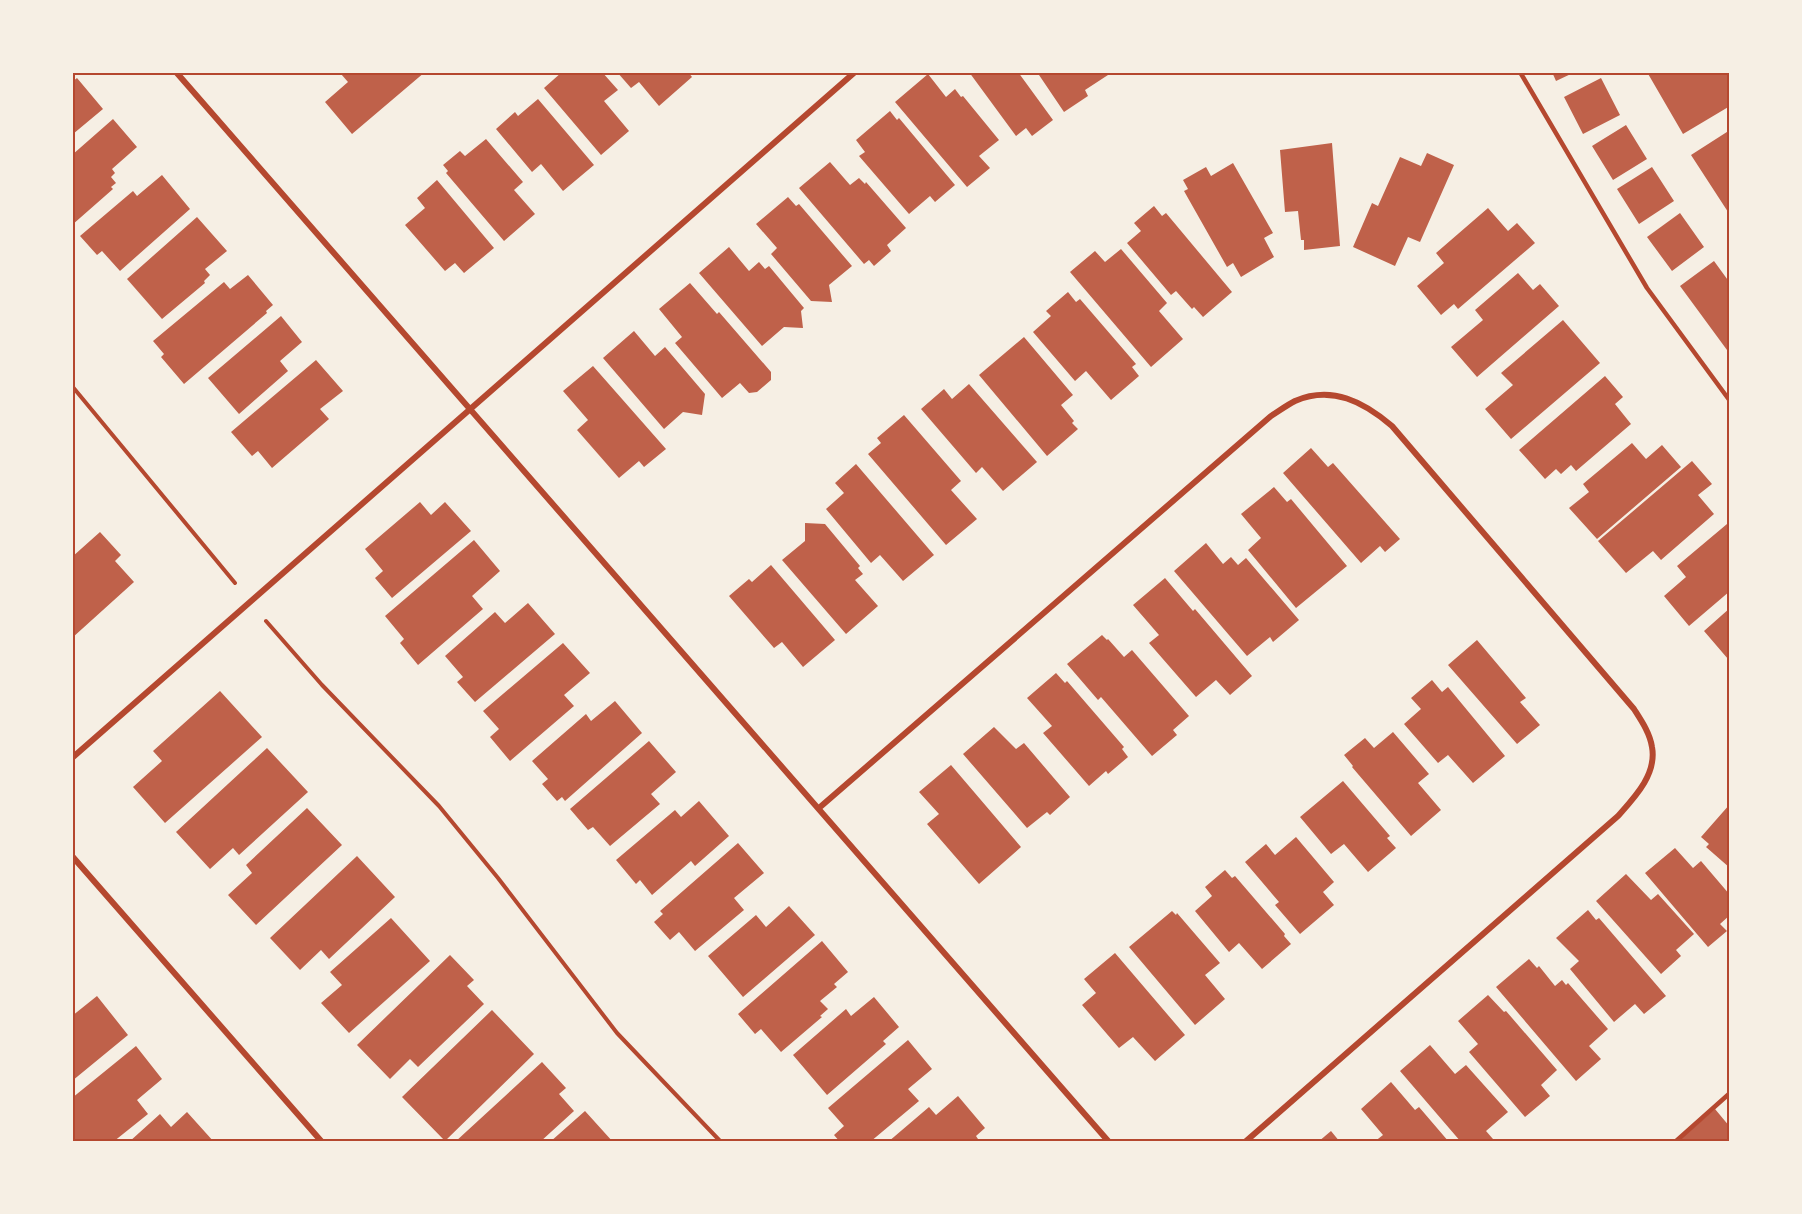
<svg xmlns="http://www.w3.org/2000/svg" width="1802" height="1214" viewBox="0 0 1802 1214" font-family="Signika,sans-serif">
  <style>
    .building { fill: #bf614a }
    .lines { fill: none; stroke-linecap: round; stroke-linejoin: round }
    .path { stroke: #b5482f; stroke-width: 4 }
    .service { stroke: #b5482f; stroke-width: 4.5 }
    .minor { stroke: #b5482f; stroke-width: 6 }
    .neatline { fill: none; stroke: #b5482f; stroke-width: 2 }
  </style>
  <rect width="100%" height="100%" fill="#f6efe4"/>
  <!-- building -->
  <path class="building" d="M343 72H425L352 134 325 102 348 82 341 74Z
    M562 72H602L618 90 604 101 629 131 601 155 544 88Z
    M617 72H688L692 77 659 106 639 82 631 88Z
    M969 72H1018L1053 120 1032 136 1026 128 1016 136Z
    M1037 72H1106L1108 75 1085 90 1088 96 1064 112Z
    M1552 72H1575L1556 81Z
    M1647 72H1730V106L1683 134Z
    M928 74 946 97 955 89 961 97 963 96 999 140 979 156 990 168 967 187 895 102Z
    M77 78 103 109 73 134 75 137 72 140V82Z
    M1601 78 1620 115 1583 134 1564 97Z
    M538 99 594 165 563 191 541 164 532 172 496 129 515 112 518 116Z
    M890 111 897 120 899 118 955 185 935 202 930 196 909 214 859 156 865 152 856 140Z
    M113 119 137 147 112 169 115 173 111 177 116 183 111 187 113 189 72 225V155Z
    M1626 125 1647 159 1613 180 1592 146Z
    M1730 130V215L1691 155Z
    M486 139 523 182 514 190 535 214 504 241 446 173 448 171 443 165 460 151 465 156Z
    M1332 143 1340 246 1304 250V240H1301L1298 211 1285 212 1280 150Z
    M1427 153 1454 165 1420 242 1408 237 1395 266 1353 247 1372 203 1378 206 1400 157 1421 166Z
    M830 162 850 185 859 178 865 184 866 182 906 228 887 245 891 251 874 266 869 260 864 264 799 188Z
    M1233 163 1273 233 1264 238 1274 257 1241 277 1233 263 1227 267 1184 191 1188 189 1183 180 1206 167 1211 176Z
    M1652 167 1674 201 1639 224 1617 189Z
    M162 175 190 209 120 271 102 251 97 255 80 236 133 191 137 196Z
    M437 180 494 248 464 273 455 263 445 271 405 225 425 208 417 198Z
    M788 197 796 206 799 204 852 266 829 285 832 302 811 301 771 254 777 248 756 224Z
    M1154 206 1162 216 1166 213 1232 292 1203 317 1194 307 1192 309 1176 291 1171 295 1127 243 1141 231 1134 223Z
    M1488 208 1508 231 1517 223 1535 243 1458 309 1454 304 1441 315 1417 286 1444 263 1436 253Z
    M1680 213 1704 247 1672 271 1647 237Z
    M197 217 227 251 205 269 210 275 204 281 205 283 162 319 127 279Z
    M729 247 749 271 759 262 765 269 769 266 804 308 801 311 803 328 784 327 762 346 699 273Z
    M1121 249 1167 303 1159 311 1183 339 1151 367 1070 272 1095 251 1105 262Z
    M1714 261 1730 283V348L1727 350 1680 286Z
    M1518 273 1533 290 1540 284 1559 306 1477 377 1451 347 1483 320 1475 310Z
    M248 275 273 305 266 311 267 313 184 384 161 357 164 354 153 341 224 282 230 289Z
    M690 283 717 314 719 312 771 372V380L757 392 749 393 740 383 722 398 675 343 682 337 659 309Z
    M1068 292 1076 302 1080 299 1136 364 1132 367 1139 376 1111 400 1086 371 1075 381 1033 332 1051 316 1046 311Z
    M281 316 302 342 280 361 288 371 239 414 208 378Z
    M1563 320 1600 363 1511 439 1485 409 1513 385 1501 373Z
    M634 331 655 356 665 347 705 394 702 415 683 412 664 429 603 358Z
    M1024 337 1073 395 1061 405 1074 421 1072 423 1078 429 1047 456 979 375Z
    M316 360 343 391 320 409 329 419 272 468 258 451 252 456 231 432Z
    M593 366 666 449 644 467 639 461 619 478 577 430 588 420 563 391Z
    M1605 376 1623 397 1615 404 1631 424 1576 471 1571 465 1561 474 1556 469 1545 479 1519 450Z
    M969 384 1037 462 1003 491 982 467 976 473 921 409 944 389 952 399Z
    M904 415 961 481 951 490 977 519 946 545 868 454 881 443 877 438Z
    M1632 443 1646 459 1662 445 1681 467 1597 539 1569 508 1589 492 1583 484Z
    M1311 448 1328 467 1333 463 1400 539 1385 552 1380 546 1361 563 1283 473Z
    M1692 461 1712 484 1698 495 1714 514 1661 560 1653 551 1626 573 1598 541Z
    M856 464 934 555 903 581 880 555 871 563 826 509 844 493 835 483Z
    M1274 487 1287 502 1291 499 1347 566 1296 608 1248 550 1261 538 1241 514Z
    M420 502 431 515 445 502 471 531 392 598 375 578 383 571 365 549Z
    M805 523 825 524 860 566 858 568 863 574 855 580 878 606 846 634 782 560 805 541Z
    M1727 524 1730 528V591L1689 626 1664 596 1686 577 1677 566Z
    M100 532 121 555 115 561 134 582 72 638V557Z
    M474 540 500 571 472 596 483 609 418 665 400 643 404 639 385 616Z
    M1206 543 1223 564 1231 557 1238 565 1246 558 1299 620 1273 642 1270 637 1247 656 1174 571Z
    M771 565 835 640 803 667 782 642 774 648 729 596 749 579 752 582Z
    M1165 578 1193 611 1195 609 1252 676 1230 695 1216 680 1196 697 1149 643 1159 635 1133 605Z
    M528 603 555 634 475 702 457 682 463 677 445 656 495 612 505 623Z
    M1730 608V658L1728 659 1704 631Z
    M1102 635 1107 640 1108 639 1124 657 1132 650 1189 716 1173 730 1177 735 1152 756 1101 697 1098 700 1067 664Z
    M1477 640 1526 698 1520 702 1540 725 1517 744 1448 665Z
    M563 643 590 673 564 695 574 706 510 761 490 737 499 729 483 711Z
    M1056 673 1065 683 1067 681 1124 747 1122 749 1128 757 1108 774 1106 771 1089 786 1043 733 1052 726 1027 698Z
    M1432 680 1442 692 1448 687 1505 756 1473 783 1448 755 1438 763 1404 724 1421 709 1411 698Z
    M220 691 262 737 165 823 133 787 162 761 153 751Z
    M615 701 642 733 565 801 562 797 557 801 542 784 548 779 532 761 586 714 591 721Z
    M994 727 1016 749 1024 743 1070 797 1050 815 1047 812 1027 828 963 754Z
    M1393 732 1429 774 1418 783 1441 810 1411 836 1352 767 1353 766 1344 755 1365 738 1374 748Z
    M649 741 676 772 651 794 660 804 610 846 593 827 588 830 570 809Z
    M267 748 308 792 239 855 233 848 210 869 176 832Z
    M951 765 1021 847 979 884 927 824 939 814 919 792Z
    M1343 781 1390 836 1387 838 1396 848 1368 872 1344 844 1331 854 1300 817Z
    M699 801 729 836 695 866 691 861 652 895 640 880 636 884 616 860 675 810 681 817Z
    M1730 804V868L1706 847 1709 844 1701 837Z
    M307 808 342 845 256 925 228 895 252 873 246 865Z
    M1296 837 1334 882 1323 892 1334 905 1300 934 1275 905 1279 902 1245 862 1266 844 1275 855Z
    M738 843 764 873 734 898 744 910 695 951 679 932 670 940 654 922 663 914 660 911Z
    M1675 848 1693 868 1701 861 1730 895V915L1720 924 1727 931 1708 947 1645 873Z
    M357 856 395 897 329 959 321 950 300 970 270 938Z
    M1225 870 1232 878 1235 876 1285 934 1284 936 1291 944 1262 969 1239 943 1229 952 1195 911 1212 896 1205 887Z
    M1626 874 1651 900 1658 894 1694 934 1676 950 1681 956 1661 974 1596 901Z
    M789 906 815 935 743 997 708 956 756 915 766 927Z
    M1588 910 1596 920 1599 918 1666 996 1644 1014 1635 1004 1614 1022 1570 969 1579 961 1556 938Z
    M1172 911 1176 915 1177 913 1220 963 1205 975 1225 999 1195 1025 1129 947Z
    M391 918 430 961 349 1033 321 1003 342 985 330 972Z
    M822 941 848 972 834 984 837 987 820 1001 828 1009 820 1016 822 1017 781 1052 761 1029 755 1034 738 1014Z
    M1115 953 1185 1035 1155 1061 1133 1037 1119 1048 1082 1005 1096 993 1084 979Z
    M450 955 474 980 467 986 484 1004 418 1067 410 1059 390 1079 357 1045Z
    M1529 959 1537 968 1539 966 1555 986 1562 980 1566 985 1568 983 1608 1029 1589 1046 1601 1059 1576 1081 1496 987Z
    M1488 995 1504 1012 1506 1011 1557 1070 1541 1085 1550 1096 1525 1117 1469 1052 1478 1044 1458 1021Z
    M97 996 128 1035 72 1081V1016Z
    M874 997 899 1027 883 1041 886 1044 827 1095 793 1055 846 1009 851 1016Z
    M492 1010 534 1054 445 1141 402 1097Z
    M908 1040 932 1069 908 1089 919 1101 870 1142H840L834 1135 844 1126 828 1108Z
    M1430 1045 1455 1074 1466 1065 1508 1112 1486 1131 1493 1139 1489 1142H1461L1400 1071Z
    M136 1046 162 1079 137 1100 148 1114 113 1142H72V1098Z
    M542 1062 566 1088 559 1094 574 1111 540 1142H455Z
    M1391 1082 1415 1110 1419 1107 1449 1142H1374L1383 1135 1361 1109Z
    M958 1096 985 1128 976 1136 978 1139 975 1142H888L929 1107 936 1115Z
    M1715 1109 1730 1127V1142H1677Z
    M585 1111 613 1142H550Z
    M187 1112 214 1142H129L160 1114 171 1127Z
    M1331 1131 1340 1142H1318Z"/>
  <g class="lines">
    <!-- path -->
    <path class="path" d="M72 386 235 583
      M266 621 322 685 439 806 498 878 617 1033 721 1142"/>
    <!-- service -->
    <path class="service" d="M1520 72 1647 288 1730 401
      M1675 1142 1730 1093"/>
    <!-- minor -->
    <path class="minor" d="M176 72 1109 1142
      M72 758 855 72
      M819 808 1271 416C1279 411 1287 405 1295 401 1332 385 1364 402 1392 426L1634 709C1641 720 1650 733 1652 747 1657 774 1635 797 1618 816L1245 1142
      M72 856 322 1142"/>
  </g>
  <!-- border -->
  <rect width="1802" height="1214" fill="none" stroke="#f6efe4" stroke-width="147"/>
  <rect x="74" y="74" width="1654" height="1066" class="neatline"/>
</svg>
